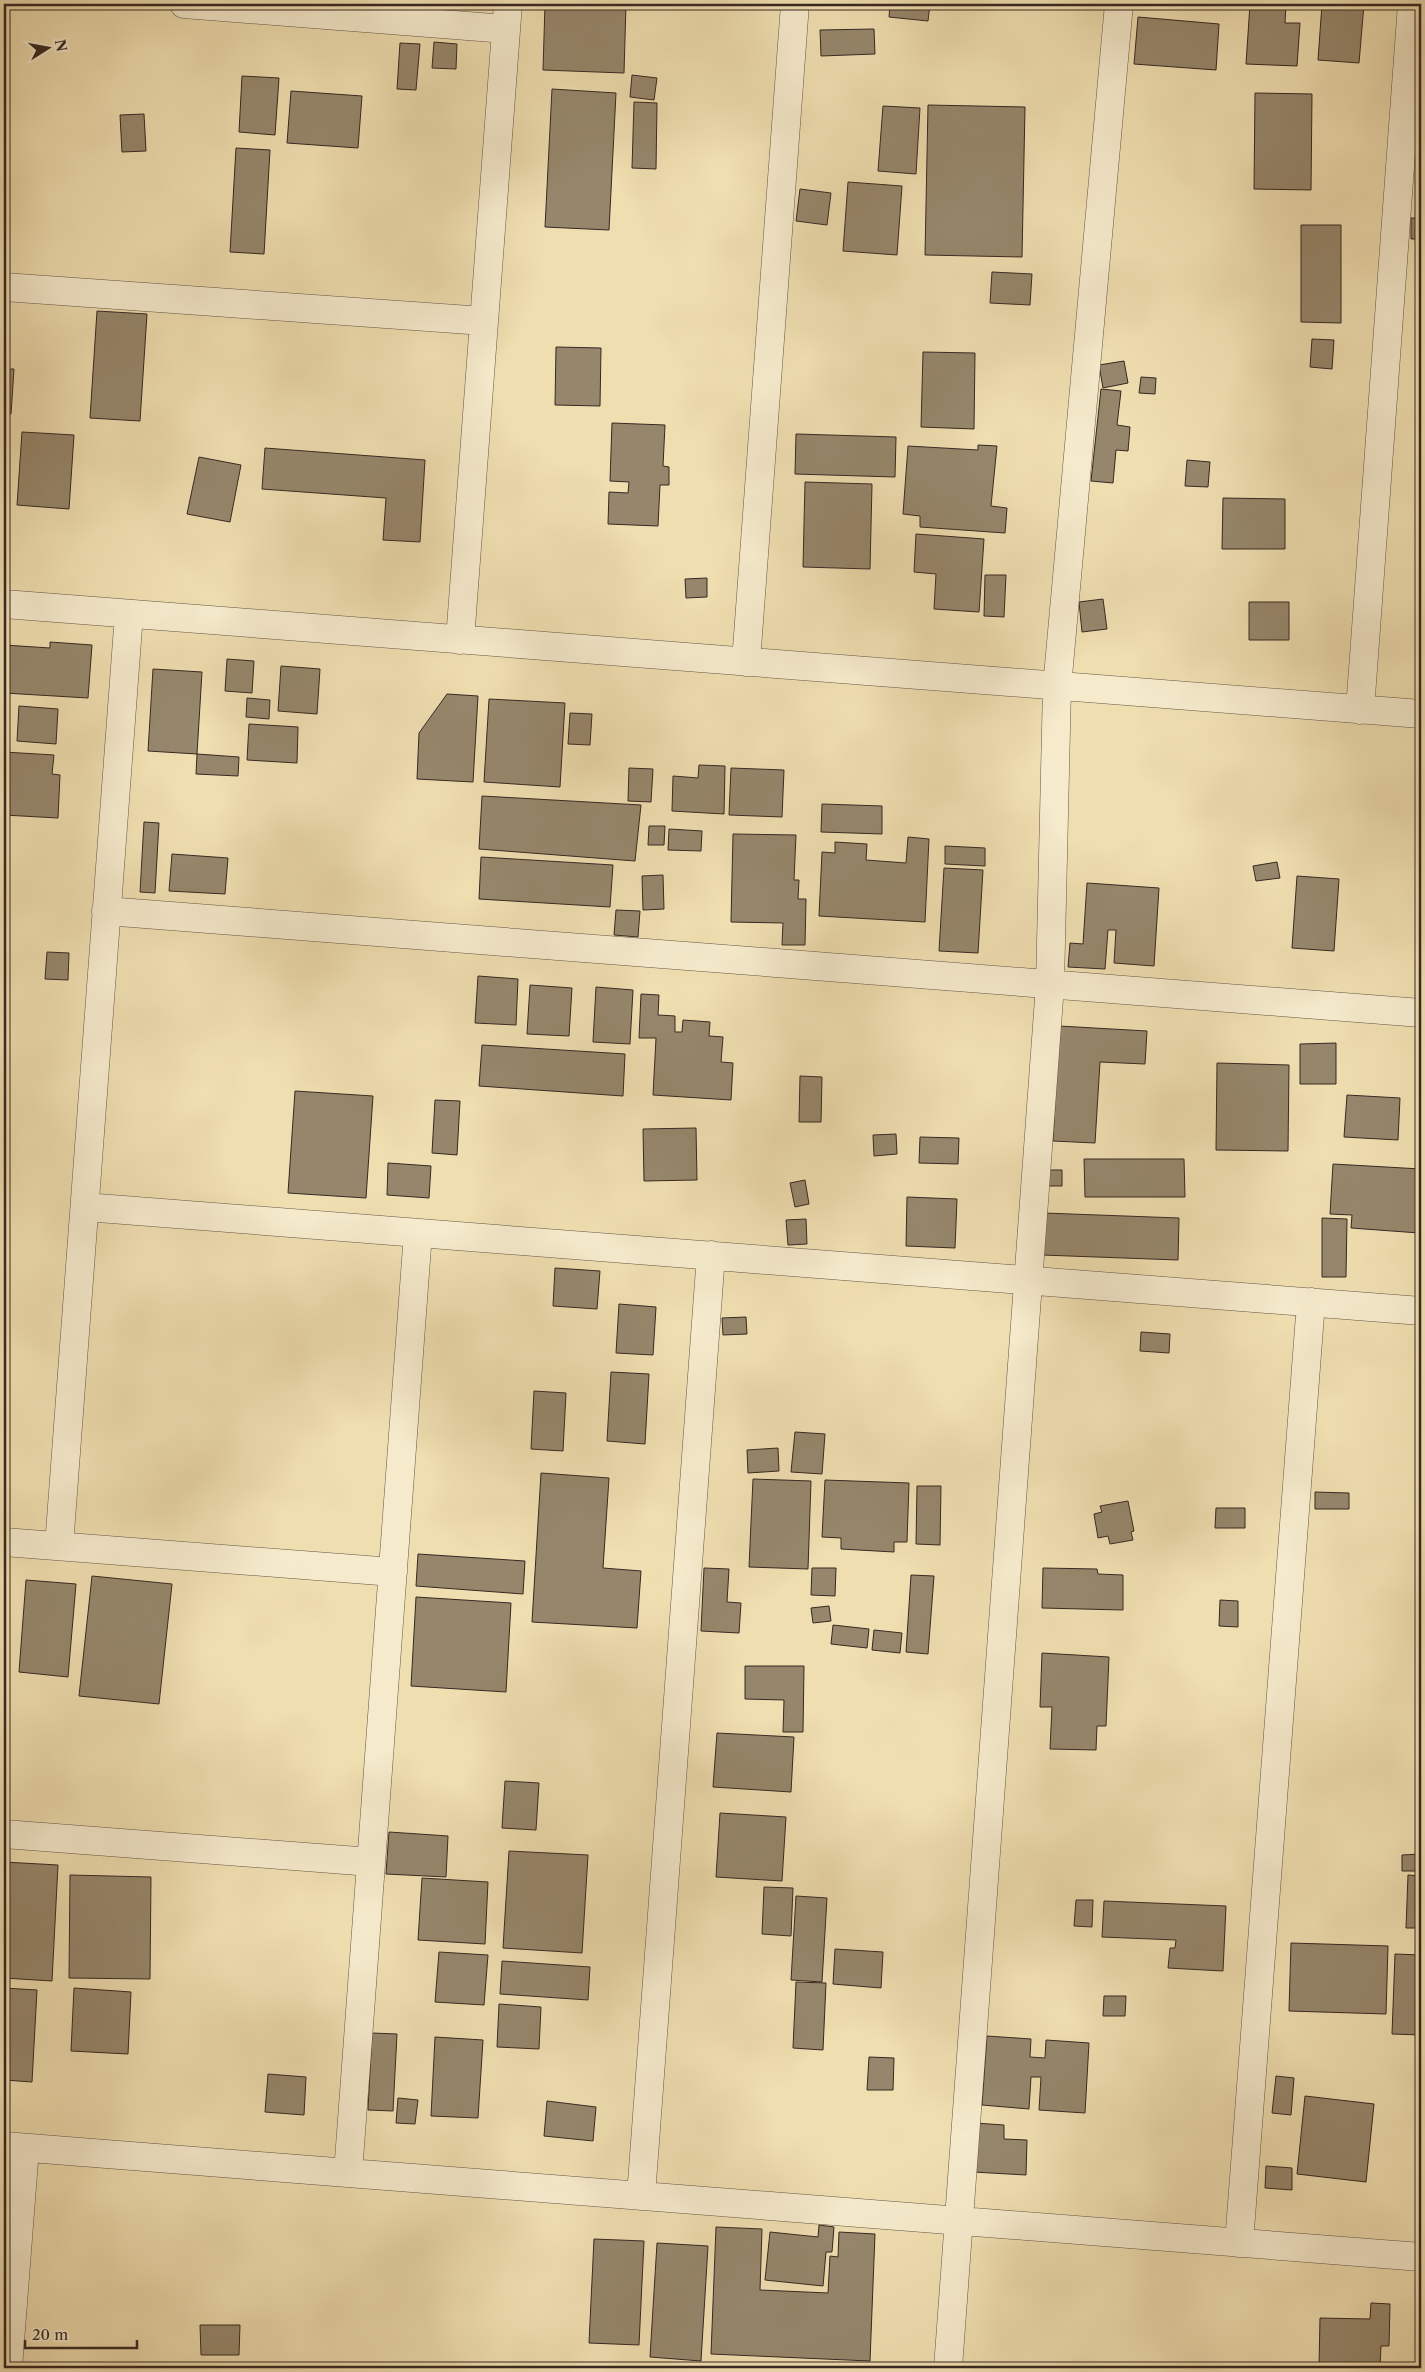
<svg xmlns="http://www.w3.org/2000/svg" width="1425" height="2372" viewBox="0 0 1425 2372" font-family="'Libre Caslon Text',serif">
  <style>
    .building { fill: #96876c; stroke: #362823 }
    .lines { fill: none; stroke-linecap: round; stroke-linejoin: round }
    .street-casing { stroke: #645646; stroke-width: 29 }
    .street { stroke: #f5eacc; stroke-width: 28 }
  </style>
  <rect width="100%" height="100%" fill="#efdeb0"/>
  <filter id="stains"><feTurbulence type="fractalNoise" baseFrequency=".004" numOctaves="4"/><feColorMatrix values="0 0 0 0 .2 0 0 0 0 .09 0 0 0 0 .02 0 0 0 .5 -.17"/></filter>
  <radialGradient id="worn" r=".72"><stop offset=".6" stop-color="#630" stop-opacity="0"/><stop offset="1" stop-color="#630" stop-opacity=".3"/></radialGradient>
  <!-- building -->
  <path class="building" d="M545 4H626L624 73 543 70Z
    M890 4H930L928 21 889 17Z
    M1250 4H1286L1285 23H1300L1297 66 1246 64Z
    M1322 4H1364L1359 63 1318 60Z
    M1138 17 1219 24 1216 70 1134 64Z
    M874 29 875 54 821 56 820 30Z
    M434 42 457 44 456 69 432 68Z
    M400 43 420 44 416 90 397 89Z
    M632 75 657 78 654 100 630 97Z
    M242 76 279 78 275 135 239 132Z
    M552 89 616 93 609 230 545 227Z
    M291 91 362 96 358 148 287 143Z
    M1255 93 1312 94 1311 190 1254 189Z
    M634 102 657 103 656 169 632 168Z
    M928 105 1025 107 1022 257 925 255Z
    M883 106 920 108 916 174 878 171Z
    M144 114 146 151 122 152 120 115Z
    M236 148 270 150 264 254 230 252Z
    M848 182 902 186 897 255 843 251Z
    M800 189 831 193 827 225 796 221Z
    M1411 218H1421V239H1411Z
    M1301 225H1341V323L1301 322Z
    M992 272 1032 274 1030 305 990 303Z
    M97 311 147 314 140 421 90 418Z
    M1312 339 1334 340 1332 369 1310 367Z
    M556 347 601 348 600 406 555 405Z
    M923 352 975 353 974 429 921 427Z
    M1124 361 1128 383 1103 388 1099 365Z
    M4 369H14L11 414 4 413Z
    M1141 377 1156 378 1155 394 1139 393Z
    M1101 389 1121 391 1117 425 1130 427 1128 451 1116 450 1113 483 1091 481Z
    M612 423 665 425 663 466 669 467V485H660L658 526 608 524 609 492 628 493 629 482 610 481Z
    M22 432 74 435 69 509 17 505Z
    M796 434 896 437 895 477 795 474Z
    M978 445 997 446 991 506 1007 508 1005 533 920 527V516L903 514 908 446 978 450Z
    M265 448 425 460 420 542 383 540 386 498 262 489Z
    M199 457 241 465 230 522 187 514Z
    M1187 460 1210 462 1208 487 1185 486Z
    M805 482 872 484 870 569 803 567Z
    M1223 498 1285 499V549H1222Z
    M916 534 984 539 979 612 934 609 936 574 914 572Z
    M985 575H1006L1004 617 984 616Z
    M707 578V597L686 598 685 579Z
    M1103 599 1107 629 1082 632 1079 602Z
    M1249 602H1289V640H1249Z
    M50 642 92 645 88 698 4 693V645L50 648Z
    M227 659 254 661 252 693 225 691Z
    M281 666 320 669 317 714 278 711Z
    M153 669 202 672 197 754 148 751Z
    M447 694 478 696 473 782 417 779 419 733Z
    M247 698 270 700 269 719 246 717Z
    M489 699 565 703 560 787 484 782Z
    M19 706 58 709 56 744 17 741Z
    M570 713 592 714 590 745 568 744Z
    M249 724 298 727 297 763 247 760Z
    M4 752 54 755 52 774 60 775 58 818 4 815Z
    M197 754 239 757 238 776 196 774Z
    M699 765 725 766 724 814 672 811 673 776 698 778Z
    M629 768 653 769 651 802 628 801Z
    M731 768 784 770 782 817 729 815Z
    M482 796 641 805 635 861 479 849Z
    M822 804 882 806V834L821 832Z
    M144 822 159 823 155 893 140 892Z
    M649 826H665L664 845H648Z
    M669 829 702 831 701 851 668 850Z
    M733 834 796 835 794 880H799L798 899H806L805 945H782L783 923 731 922Z
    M908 837 929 839 925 922 819 916 822 852 835 853V842L867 844 866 860 906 863Z
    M945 846 985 848V866L945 864Z
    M172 854 228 858 225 894 169 891Z
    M481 857 613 865 610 907 479 899Z
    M1277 862 1280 878 1256 881 1253 866Z
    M944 868 983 870 978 953 939 951Z
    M663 875 664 909 643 910 642 876Z
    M1297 876 1339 879 1334 951 1292 948Z
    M1087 883 1159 888 1154 966 1114 963 1116 930H1108L1105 969 1068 967 1070 943 1083 944Z
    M616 910 640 911 638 937 614 935Z
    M47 952 69 953 68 980 45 979Z
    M478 976 518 979 516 1025 475 1023Z
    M530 985 572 988 569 1036 527 1034Z
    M596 987 633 990 630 1044 593 1042Z
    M641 994 659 995 658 1015 675 1016V1032H682L683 1020 710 1022 709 1036 723 1037 721 1062 733 1063 731 1100 653 1095 656 1038H639Z
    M1059 1026 1147 1031 1145 1064 1100 1062 1095 1143 1053 1141Z
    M1336 1043V1084H1300V1044Z
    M482 1045 625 1054 623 1096 479 1086Z
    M1217 1063 1289 1065 1288 1151 1216 1150Z
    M800 1076 822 1077 821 1122H799Z
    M295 1091 373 1096 366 1198 288 1193Z
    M1347 1095 1400 1098 1398 1140 1344 1137Z
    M435 1100 460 1101 457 1155 432 1153Z
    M696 1128 697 1180 644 1181 643 1129Z
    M896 1134 897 1154 874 1156 873 1135Z
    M920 1137 959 1138 958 1164 919 1163Z
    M1084 1159H1184L1185 1197H1085Z
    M388 1163 431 1166 429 1198 387 1195Z
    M1333 1164 1421 1169 1419 1233 1351 1228 1352 1215 1330 1214Z
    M1044 1170H1062V1186H1044Z
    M805 1180 809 1204 795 1207 790 1183Z
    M907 1197 957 1199 955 1248 906 1246Z
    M1044 1213 1179 1218 1178 1260 1042 1255Z
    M1322 1218 1347 1219 1346 1277H1322Z
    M806 1219 807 1244 788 1245 786 1220Z
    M555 1268 600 1271 597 1309 553 1306Z
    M619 1304 656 1307 653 1355 616 1353Z
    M746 1317 747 1334 723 1335 722 1318Z
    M1141 1332 1170 1334 1169 1353 1140 1351Z
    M611 1372 649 1374 645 1444 607 1441Z
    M534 1391 566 1393 563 1451 531 1449Z
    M795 1432 825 1434 822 1474 791 1472Z
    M778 1448 779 1471 748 1473 747 1450Z
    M541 1473 609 1478 603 1568 641 1571 637 1628 532 1622Z
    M753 1479 811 1481 808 1569 749 1567Z
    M825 1480 909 1483 907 1542H894V1552L841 1549V1538L822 1537Z
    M917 1486H941L940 1545 916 1544Z
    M1315 1492 1349 1493V1509H1315Z
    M1128 1501 1134 1531 1131 1532 1133 1540 1110 1544 1108 1536 1098 1538 1094 1514 1102 1512 1100 1506Z
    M1216 1508H1245V1528H1215Z
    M418 1554 525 1561 523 1594 416 1586Z
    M704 1568 729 1569 727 1602 741 1603 739 1633 701 1631Z
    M812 1568H836L835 1596 811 1595Z
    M1043 1568 1097 1569 1098 1574 1123 1575V1610L1042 1608Z
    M911 1575 934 1576 928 1654 906 1652Z
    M92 1576 172 1584 159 1704 79 1696Z
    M26 1580 76 1584 68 1677 19 1672Z
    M416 1597 511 1603 506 1692 411 1686Z
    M1220 1600 1238 1601V1627L1219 1626Z
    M829 1606 831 1621 813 1623 811 1608Z
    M833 1625 869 1629 867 1648 831 1644Z
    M874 1630 902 1633 900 1653 872 1650Z
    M1042 1653 1109 1657 1106 1726H1097L1096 1750 1050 1749 1052 1707H1040Z
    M745 1666H804L803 1732H783L784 1700 745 1699Z
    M717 1733 794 1737 791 1792 713 1787Z
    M505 1781 539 1783 536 1830 502 1828Z
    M720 1813 786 1817 782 1881 716 1877Z
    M389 1832 448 1836 446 1877 386 1874Z
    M509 1851 588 1855 582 1953 503 1948Z
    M1421 1854V1871H1402V1855Z
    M4 1862 58 1865 52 1981 4 1978Z
    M70 1875 151 1877 150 1979 69 1978Z
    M1408 1875 1421 1876V1928H1406Z
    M422 1878 488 1882 485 1944 418 1940Z
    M764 1887 793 1888 791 1936 762 1934Z
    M796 1896 827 1898 822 1982 791 1980Z
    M1076 1900H1093L1092 1927 1074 1926Z
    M1104 1901 1226 1906 1223 1971 1168 1968 1170 1948H1175L1176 1940 1102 1937Z
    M1291 1943 1388 1946 1386 2014 1289 2011Z
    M835 1949 883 1952 881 1988 833 1984Z
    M439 1952 488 1955 484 2005 435 2002Z
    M1395 1954 1421 1955V2035L1392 2034Z
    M502 1961 590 1967 588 2000 500 1994Z
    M796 1982 826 1983 823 2050 793 2048Z
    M4 1988 37 1990 32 2082 4 2080Z
    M74 1988 131 1992 128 2054 71 2051Z
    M1104 1996H1126L1125 2016H1103Z
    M499 2004 541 2007 539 2049 497 2047Z
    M372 2033 397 2034 393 2111 368 2110Z
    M987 2036 1031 2039 1030 2057 1045 2058 1046 2040 1089 2043 1085 2113 1039 2110 1041 2077H1031L1029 2109 982 2105Z
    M435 2037 483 2040 478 2118 431 2116Z
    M869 2057 894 2058 893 2090H867Z
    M268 2074 306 2077 304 2115 265 2112Z
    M1276 2076 1294 2078 1291 2115 1272 2113Z
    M1305 2096 1374 2104 1366 2182 1297 2174Z
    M398 2098 418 2100 415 2124 396 2123Z
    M547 2101 596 2107 593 2141 544 2136Z
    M975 2123 1004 2125V2139L1027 2140 1026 2175 973 2172Z
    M1266 2166 1292 2168V2190L1265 2188Z
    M819 2225 834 2227 832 2252H826L823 2286 765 2280 770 2232 818 2237Z
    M716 2227 762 2229 760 2290 828 2293 830 2256 838 2257 839 2232 875 2234 870 2361 711 2354Z
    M594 2239 644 2241 639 2345 589 2343Z
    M657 2243 708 2246 701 2361 650 2357Z
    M1371 2303 1390 2304 1389 2346H1381L1380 2368H1319L1320 2318 1370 2319Z
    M200 2325H240L239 2355H201Z
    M707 2364V2368H682V2366Z
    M796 2365 848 2368H796Z"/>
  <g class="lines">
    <!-- street casing -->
    <g class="street-casing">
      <path id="street" d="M184 4 506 29
        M4 287 484 321
        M4 604 1421 714
        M460 640 508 4
        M746 662 795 4
        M1360 710 1412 4
        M106 911 1421 1013
        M85 1207 1421 1311
        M4 1542 393 1572
        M59 1546 129 614
        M4 1834 371 1862
        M4 2146 1421 2257
        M348 2173 418 1233
        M641 2196 711 1255
        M1239 2243 1311 1302
        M8 2368 25 2148
        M948 2368 1050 985 1057 687 1119 4"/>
    </g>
    <!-- street -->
    <use href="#street" class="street"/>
  </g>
  <!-- margin -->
  <rect width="1425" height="2372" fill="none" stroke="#efdeb0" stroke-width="20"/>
  <rect x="5" y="5" width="1415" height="2362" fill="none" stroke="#362823" stroke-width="2.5"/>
  <rect x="10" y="10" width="1405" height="2352" fill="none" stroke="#362823"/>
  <!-- north arrow -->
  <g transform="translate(48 48) rotate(79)" stroke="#f5eacc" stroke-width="4" paint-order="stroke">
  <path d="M0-4L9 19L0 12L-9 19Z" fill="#362823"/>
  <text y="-8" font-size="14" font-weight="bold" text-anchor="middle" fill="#362823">N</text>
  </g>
  <!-- scale -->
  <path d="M25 2340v8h112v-8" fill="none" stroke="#362823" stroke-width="2.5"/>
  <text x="32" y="2340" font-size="15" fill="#362823" stroke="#f5eacc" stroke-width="4" paint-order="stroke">20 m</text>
  <rect width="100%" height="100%" filter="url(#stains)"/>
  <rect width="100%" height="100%" fill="url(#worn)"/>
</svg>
